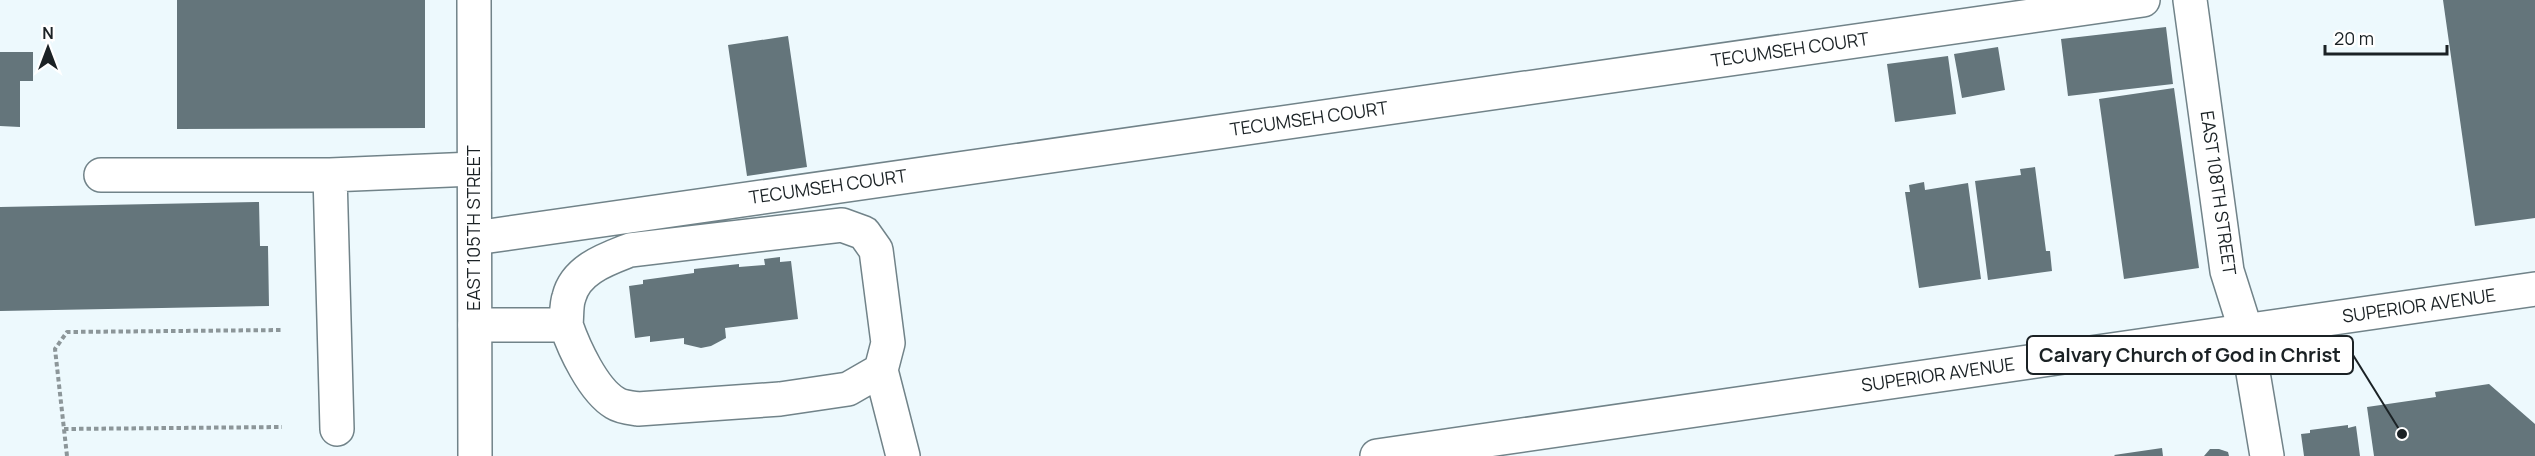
<svg xmlns="http://www.w3.org/2000/svg" width="2535" height="456" viewBox="0 0 2535 456" font-family="Manrope,sans-serif">
  <style>
    .building { fill: #64757b }
    .lines { fill: none; stroke-linecap: round; stroke-linejoin: round }
    .minor-casing { stroke: #718389; stroke-width: 36 }
    .major-casing { stroke: #718389; stroke-width: 36 }
    .path { stroke: #8c9699; stroke-width: 4; stroke-dasharray: 4.5 3; stroke-linecap: butt }
    .minor { stroke: #fff; stroke-width: 33 }
    .major { stroke: #fff; stroke-width: 33 }
    .labels { text-anchor: middle; stroke-width: 4.5; stroke-linejoin: round; paint-order: stroke }
    .street-label { font-size: 18px; fill: #1b2225; stroke: #fff }
    .leader { fill: none; stroke: #1b2225; stroke-width: 2 }
    .callout-dot { fill: #1b2225; stroke: #fff; stroke-width: 2 }
    .callout { fill: #fff; stroke: #1b2225; stroke-width: 2 }
    .callout-label { font-size: 20px; text-anchor: middle; font-weight: bold; fill: #1b2225 }
  </style>
  <rect width="100%" height="100%" fill="#edf9fd"/>
  <!-- building -->
  <path class="building" d="M177 0H425V128L177 129Z
    M2443 0H2535V218L2475 226Z
    M2166 27 2173 84 2068 96 2061 39Z
    M788 36 807 167 747 176 728 45Z
    M1998 47 2005 90 1962 98 1954 54Z
    M0 52H33V81H20V127L0 126Z
    M1948 56 1956 114 1895 122 1887 64Z
    M2174 88 2199 268 2124 279 2099 99Z
    M2035 167 2046 251H2050L2052 271 1988 280 1975 181 2021 175 2020 169Z
    M1924 182 1925 190 1968 183 1981 279 1919 288 1905 192H1910L1909 185Z
    M259 202 260 246H268L269 306 0 311V207Z
    M780 257V262L791 261 798 319 725 328 726 338 711 346 701 348 684 344V338L650 342V336L635 338 629 286 643 284V280L694 273V269L739 264V267L765 265 764 259Z
    M2489 384 2535 424V456H2374L2367 407 2436 397 2435 392Z
    M2348 425V428L2356 426 2360 456H2304L2301 434 2310 433V430Z
    M2162 448 2163 456H2115L2114 455Z
    M2210 449H2219L2228 452 2229 456H2204Z"/>
  <g class="lines">
    <!-- minor casing -->
    <g class="minor-casing">
      <path id="minor" d="M2190 0 2227 271 2246 331 2267 456
        M101 175H330L474 169
        M330 175 337 429
        M475 238 2143 0
        M475 325H566C574 348 593 390 615 403 621 407 631 408 638 409L780 399 848 389 881 370 888 343 876 250 864 233 842 225 630 250C607 259 576 269 569 297 566 305 567 316 566 325
        M881 370 903 456"/>
    </g>
    <!-- major casing -->
    <g class="major-casing">
      <path id="major" d="M474 0 475 456
        M1377 456 2535 289"/>
    </g>
    <!-- path -->
    <path class="path" d="M64 429 282 427
      M67 456 55 349 67 332 282 330"/>
    <!-- minor -->
    <use href="#minor" class="minor"/>
    <!-- major -->
    <use href="#major" class="major"/>
  </g>
  <g class="labels">
    <!-- street labels -->
    <g class="street-label">
      <text transform="translate(1790 50) rotate(-8)" y="6">TECUMSEH COURT</text>
      <text transform="translate(1309 119) rotate(-8)" y="6">TECUMSEH COURT</text>
      <text transform="translate(828 187) rotate(-8)" y="6">TECUMSEH COURT</text>
      <text transform="translate(2218 193) rotate(82)" y="6">EAST 108TH STREET</text>
      <text transform="translate(474 228) rotate(-90)" y="6">EAST 105TH STREET</text>
      <text transform="translate(2419 306) rotate(-8)" y="6">SUPERIOR AVENUE</text>
      <text transform="translate(1938 375) rotate(-8)" y="6">SUPERIOR AVENUE</text>
    </g>
  </g>
  <!-- callouts -->
  <path class="leader" d="M2402 434L2353 355"/>
  <circle class="callout-dot" cx="2402" cy="434" r="6"/>
  <rect class="callout" x="2027" y="336" width="326" height="38" rx="6"/>
  <g class="callout-label">
    <text x="2190" y="362">Calvary Church of God in Christ</text>
  </g>
  <!-- north arrow -->
  <g transform="translate(48 48)" stroke="#ffffff" stroke-width="4.5" paint-order="stroke">
  <path d="M0-4.5L10 22L0 15L-10 22Z" fill="#1b2225"/>
  <text y="-9" font-size="16" font-weight="bold" text-anchor="middle" fill="#1b2225">N</text>
  </g>
  <!-- scale -->
  <path d="M2325 45v9h122v-9" fill="none" stroke="#1b2225" stroke-width="3"/>
  <text x="2334" y="45" font-size="18" fill="#1b2225" stroke="#ffffff" stroke-width="4.5" paint-order="stroke">20 m</text>
</svg>
